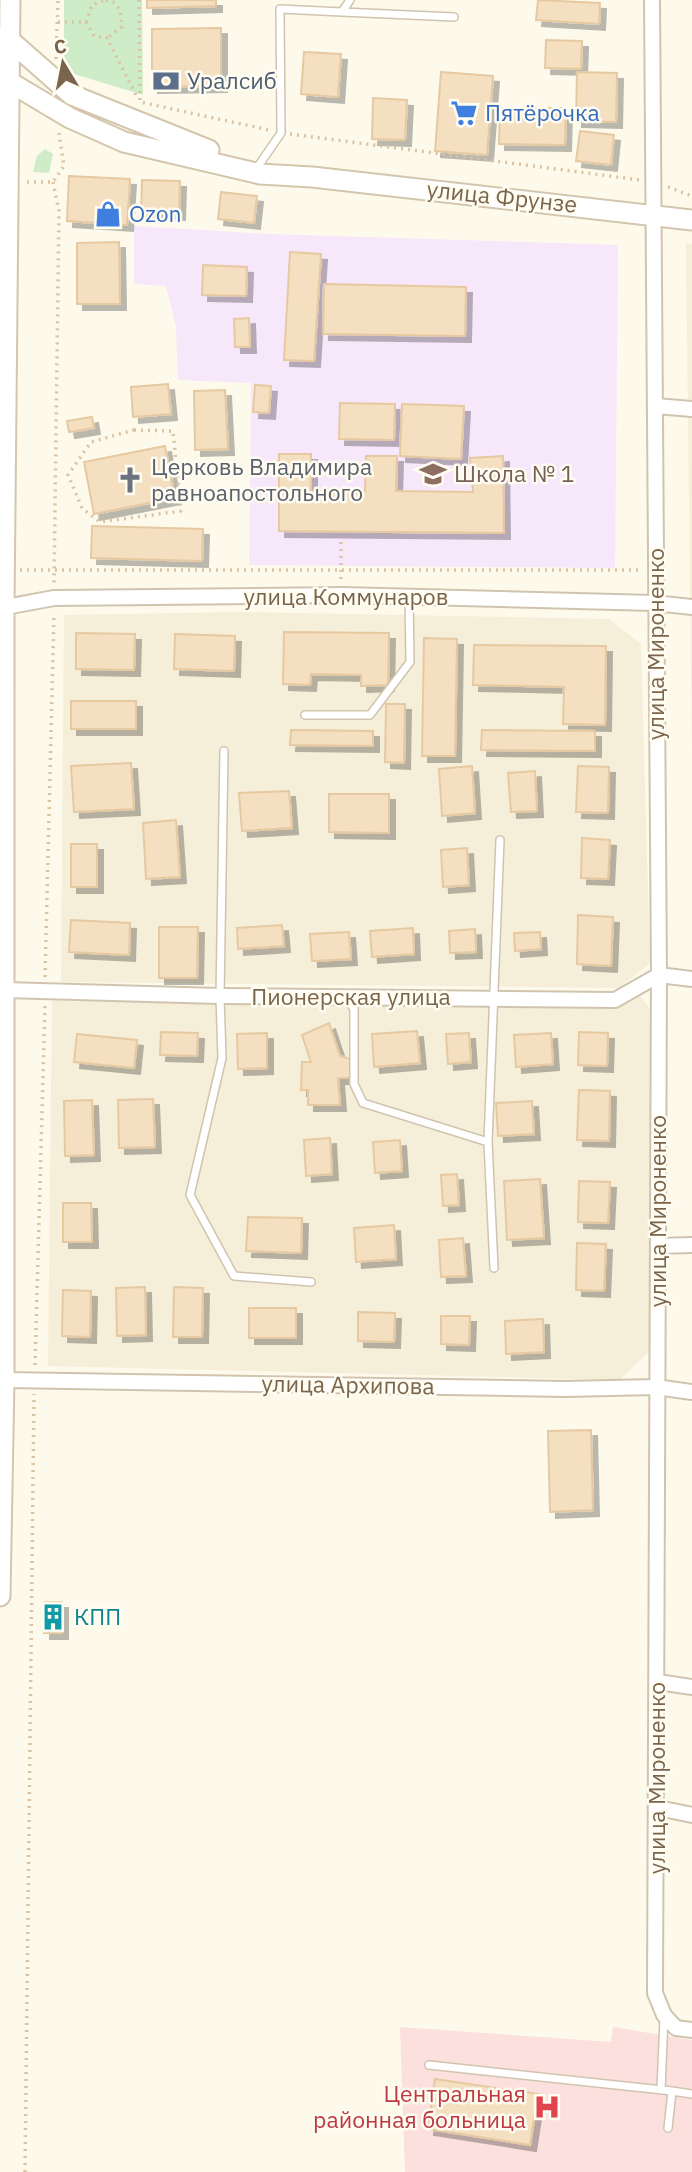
<svg xmlns="http://www.w3.org/2000/svg" width="692" height="2172" viewBox="0 0 692 2172" font-family="'IBM Plex Sans',sans-serif">
  <style>
    .residential { fill: #f5eed9 }
    .education { fill: #f7e7fa }
    .medical { fill: #fbe0de }
    .green { fill: #cfecc8 }
    .building { fill: #f4dfc1; stroke: #e7c9a1; stroke-width: 2; filter: url(#shadow) }
    .lines { fill: none; stroke-linecap: round; stroke-linejoin: round }
    .service-casing { stroke: #d1c4af; stroke-width: 10 }
    .minor-casing { stroke: #d1c4af; stroke-width: 18 }
    .secondary-casing { stroke: #d4c6ad; stroke-width: 23 }
    .path { stroke: #dac3a3; stroke-width: 3.5; stroke-dasharray: 2 5; stroke-linecap: butt }
    .service { stroke: #fff; stroke-width: 7 }
    .minor { stroke: #fff; stroke-width: 14 }
    .secondary { stroke: #fff; stroke-width: 19 }
    .labels { text-anchor: middle; stroke-width: 5; stroke-linejoin: round; paint-order: stroke }
    .service-label { font-size: 23px; fill: #4e5e75; stroke: #fffcf2; text-anchor: start }
    .shop-label { font-size: 23px; fill: #366cbe; stroke: #fffcf2; text-anchor: start }
    .street-label { font-size: 23px; fill: #7a654c; stroke: #fffcf2 }
    .worship-label { font-size: 23px; fill: #5b616d; stroke: #fffcf2; text-anchor: start }
    .education-label { font-size: 23px; fill: #785e54; stroke: #fffcf2; text-anchor: start }
    .culture-label { font-size: 23px; fill: #0d838f; stroke: #fffcf2; text-anchor: start }
    .health-label { font-size: 23px; fill: #be3a42; stroke: #fffcf2; text-anchor: end }
  </style>
  <defs>
    <filter id="shadow"><feDropShadow dx="6" dy="6" stdDeviation="0" flood-color="#0004"/></filter>
  </defs>
  <rect width="100%" height="100%" fill="#fdfaeb"/>
  <!-- residential -->
  <path class="residential" d="M686 243 692 244V760Z
    M243 612 609 619 641 644 650 963 619 988 61 982 64 615Z
    M640 996 653 1013 651 1350 619 1380 48 1366 52 1001 622 1005Z"/>
  <!-- education -->
  <path class="education" d="M134 226 269 234 618 245 615 568 249 565 251 383 178 380 176 327 166 286 134 284Z"/>
  <!-- medical -->
  <path class="medical" d="M400 2027 611 2042 613 2027 692 2040V2172H405Z"/>
  <!-- green -->
  <path class="green" d="M64 0H142L143 95 64 71Z
    M45 149 53 154 49 173 33 172 37 156Z"/>
  <!-- building -->
  <path class="building" d="M147 0H216V6L147 8Z
    M538 0 600 3 599 24 536 20Z
    M221 28V86L152 87V29Z
    M546 40 582 41 581 69 545 68Z
    M304 52 341 54 338 97 301 94Z
    M441 72 493 76 487 155 435 151Z
    M577 72 617 73 616 122 576 121Z
    M373 98 407 100 405 140 372 139Z
    M500 108H566L565 145 499 144Z
    M580 131 614 135 611 165 576 161Z
    M69 176 130 179 127 225 67 221Z
    M142 180 180 181 179 214 141 213Z
    M221 192 257 196 254 223 218 219Z
    M119 242 120 304H77V243Z
    M290 252 321 254 314 361 284 360Z
    M203 265 247 267 246 296 202 295Z
    M324 284 466 287 465 336 323 334Z
    M249 318 250 347H235L234 319Z
    M168 384 171 414 133 417 131 387Z
    M255 385 271 386 269 413 253 412Z
    M225 390 228 449 195 450 194 391Z
    M340 403 395 404 394 440 339 439Z
    M402 404 464 406 461 459 400 456Z
    M92 417 94 428 69 432 67 421Z
    M165 446 175 498 94 514 84 462Z
    M279 454H311V491H365L366 456H397L396 491 473 492 470 458 503 456 504 533 279 531Z
    M92 526 203 529 202 561 91 558Z
    M284 632 389 633 388 685 361 686V675L311 674 310 685 283 684Z
    M76 633 135 634 134 670 76 669Z
    M175 634 235 636 234 671 174 669Z
    M424 638 457 639 455 756H422Z
    M474 645 606 646 605 725 563 724 564 687 473 685Z
    M71 701H136V729H71Z
    M386 704H405L404 763 385 762Z
    M291 730 373 731V746L290 745Z
    M482 730 595 731V751L481 750Z
    M131 763 134 809 74 812 71 766Z
    M472 766 475 813 442 816 439 769Z
    M578 766 609 767 608 813 576 812Z
    M535 771 537 811 511 812 508 773Z
    M289 791 292 828 242 831 239 793Z
    M329 794H389V833L329 832Z
    M176 820 180 877 146 879 143 823Z
    M582 838 610 840 608 879 581 878Z
    M71 844H97V887H71Z
    M467 848 469 885 443 887 441 850Z
    M578 915 613 917 611 966 577 964Z
    M71 920 130 923 129 955 69 952Z
    M282 925 284 946 238 949 237 928Z
    M159 927H198L197 978H159Z
    M413 928 414 954 372 957 370 931Z
    M475 929 476 952 450 953 449 931Z
    M349 932 351 959 312 961 310 934Z
    M540 932 541 949 515 951 514 933Z
    M329 1023 340 1056 350 1059V1078H338L340 1105H308V1090H301L302 1062H311L302 1035Z
    M417 1031 420 1063 374 1067 372 1034Z
    M161 1032 198 1033 197 1056 160 1055Z
    M579 1032 608 1033 607 1066 578 1065Z
    M267 1033V1068L238 1069 237 1034Z
    M469 1033 471 1062 448 1064 446 1034Z
    M551 1033 553 1064 516 1067 514 1035Z
    M77 1034 137 1040 134 1068 74 1062Z
    M579 1090 610 1091 609 1141 577 1140Z
    M153 1099 155 1147 119 1148 118 1100Z
    M92 1100 94 1155 65 1156 64 1101Z
    M532 1101 534 1134 498 1136 496 1103Z
    M330 1138 332 1174 306 1176 304 1140Z
    M400 1140 402 1171 375 1173 373 1142Z
    M457 1174 459 1205 443 1206 441 1175Z
    M540 1179 544 1238 507 1240 504 1181Z
    M579 1181 610 1182 608 1223 578 1222Z
    M63 1203H91L92 1242H63Z
    M248 1217 302 1218 301 1253 246 1251Z
    M394 1225 396 1259 356 1262 354 1228Z
    M463 1238 466 1276 441 1277 439 1240Z
    M577 1243 606 1244 604 1291 576 1290Z
    M145 1287 146 1335 117 1336 116 1288Z
    M174 1287 203 1288 202 1337H173Z
    M63 1290 91 1291 90 1337 62 1336Z
    M249 1308H296V1338H249Z
    M358 1312 395 1313 394 1342 358 1341Z
    M441 1316H470L469 1345 441 1344Z
    M543 1319 544 1352 506 1354 505 1321Z
    M591 1430 593 1510 550 1512 548 1431Z
    M45 1602H62V1633H44Z
    M435 2079 538 2094 530 2145 428 2129Z"/>
  <g class="lines">
    <!-- service casing -->
    <g class="service-casing">
      <path id="service" d="M342 12 454 17
        M259 165 281 133 280 9 342 12 350 0
        M305 715H370L410 662 409 597
        M224 751 220 996 222 1058 190 1195 234 1276 311 1282
        M346 998 354 1009V1084L363 1103 488 1142
        M494 1268 488 1142 500 840
        M429 2065 672 2091
        M661 2090 664 2017
        M668 2128 672 2091 692 2094"/>
    </g>
    <!-- minor casing -->
    <g class="minor-casing">
      <path id="minor" d="M652 0 659 975 655 1993 664 2015 676 2028 692 2030
        M656 406 692 409
        M0 608 54 598 342 595 655 603 692 607
        M4 990 220 996 615 1000 659 975 692 979
        M658 1246 692 1245
        M4 1380 565 1389 656 1387 692 1392
        M658 1682 692 1687
        M658 1808 692 1815"/>
    </g>
    <!-- secondary casing -->
    <g class="secondary-casing">
      <path id="secondary" d="M6 37 72 95 209 150
        M1 77 70 118 124 142 260 174 312 177 692 220
        M0 1596 4 1380V607L10 0"/>
    </g>
    <!-- path -->
    <path class="path" d="M106 0 115 3 120 10 122 27 107 38
      M139 0 140 102 269 130
      M58 22H86L94 36 107 38 138 99
      M86 22 92 5 105 0
      M56 59 58 0
      M290 134 640 180
      M27 182H53L64 166 59 133
      M53 182 59 211 54 585
      M668 187 692 196
      M134 430 173 431 181 511 100 522 82 508 68 475 91 442Z
      M341 542V582
      M20 570H642
      M45 977 54 613
      M35 1365 45 1005
      M25 2172 34 1394"/>
    <!-- service -->
    <use href="#service" class="service"/>
    <!-- minor -->
    <use href="#minor" class="minor"/>
    <!-- secondary -->
    <use href="#secondary" class="secondary"/>
  </g>
  <!-- icons -->
  <defs>
    <g id="bank-bare" transform="scale(2.1)"><path d="M-6-4H6V4H-6ZM0-2.3a2.3 2.3 0 1 0 0 4.6a2.3 2.3 0 1 0 0-4.6Z" fill="#5c6f8a" stroke="#fffcf2" stroke-width="2.5" paint-order="stroke"/></g>
    <g id="supermarket-bare" transform="scale(2.1)"><path d="M-6-5.5h2.5l.6 2H6L4.5 2H-2.5L-4.4-4H-6ZM-1.5 3.2a1.3 1.3 0 1 0 .1 0ZM3 3.2a1.3 1.3 0 1 0 .1 0Z" fill="#3f7fe0" stroke="#fffcf2" stroke-width="2.5" paint-order="stroke"/></g>
    <g id="shop-bare" transform="scale(2.1)"><path d="M-5-2.5h2.3a2.7 3.5 0 0 1 5.4 0H5L5.5 6h-11ZM-1.5-2.5h3a1.5 2.3 0 0 0-3 0Z" fill="#3f7fe0" stroke="#fffcf2" stroke-width="2.5" paint-order="stroke"/></g>
    <g id="school-bare" transform="scale(2.1)"><path d="M0-5L7-2L0 1L-7-2ZM-4 1L0 2.5L4 1V4Q0 6-4 4Z" fill="#8d6e63" stroke="#fffcf2" stroke-width="2.5" paint-order="stroke"/></g>
    <g id="church-bare" transform="scale(2.1)"><path d="M-1.2-6h2.4v3.5h3.3v2.4h-3.3V6h-2.4V-.1h-3.3v-2.4h3.3Z" fill="#6b7280" stroke="#fffcf2" stroke-width="2.5" paint-order="stroke"/></g>
    <g id="building-bare" transform="scale(2.1)"><path d="M-4-6H4V6H1V3H-1V6H-4ZM-2.5-4.3h1.7v1.8h-1.7ZM.8-4.3h1.7v1.8H.8ZM-2.5-1h1.7V.8h-1.7ZM.8-1h1.7V.8H.8Z" fill="#0f9aa8" stroke="#fffcf2" stroke-width="2.5" paint-order="stroke"/></g>
    <g id="hospital-bare" transform="scale(2.1)"><path d="M-5-5h3v3.5h4V-5h3V5h-3V1.5h-4V5h-3Z" fill="#e0444e" stroke="#fffcf2" stroke-width="2.5" paint-order="stroke"/></g>
  </defs>
  <g fill-rule="evenodd">
    <use href="#bank-bare" x="166" y="81"/>
    <use href="#supermarket-bare" x="464" y="113"/>
    <use href="#shop-bare" x="108" y="214"/>
    <use href="#school-bare" x="433" y="474"/>
    <use href="#church-bare" x="130" y="480"/>
    <use href="#building-bare" x="53" y="1617"/>
    <use href="#hospital-bare" x="547" y="2107"/>
  </g>
  <g class="labels">
    <!-- service labels -->
    <g class="service-label">
      <text x="187" y="89">Уралсиб</text>
    </g>
    <!-- shop labels -->
    <g class="shop-label">
      <text x="485" y="121">Пятёрочка</text>
      <text x="129" y="222">Ozon</text>
    </g>
    <!-- street labels -->
    <g class="street-label">
      <text transform="translate(502 197) rotate(6)" y="8">улица Фрунзе</text>
      <text x="346" y="605">улица Коммунаров</text>
      <text transform="translate(656 644) rotate(-90)" y="8">улица Мироненко</text>
      <text x="351" y="1005">Пионерская улица</text>
      <text transform="translate(658 1211) rotate(-90)" y="8">улица Мироненко</text>
      <text transform="translate(348 1385) rotate(1)" y="8">улица Архипова</text>
      <text transform="translate(657 1778) rotate(-90)" y="8">улица Мироненко</text>
    </g>
    <!-- worship labels -->
    <g class="worship-label">
      <text x="151" y="475">Церковь Владимира<tspan x="151" dy="26">равноапостольного</tspan></text>
    </g>
    <!-- education labels -->
    <g class="education-label">
      <text x="454" y="482">Школа № 1</text>
    </g>
    <!-- culture labels -->
    <g class="culture-label">
      <text x="74" y="1625">КПП</text>
    </g>
    <!-- health labels -->
    <g class="health-label">
      <text x="526" y="2102">Центральная<tspan x="526" dy="26">районная больница</tspan></text>
    </g>
  </g>
  <!-- north arrow -->
  <g transform="translate(63 63) rotate(350)" stroke="#fffcf2" stroke-width="5" paint-order="stroke">
  <path d="M0-5L12 26L0 18L-12 26Z" fill="#7a654c"/>
  <text y="-10" font-size="19" font-weight="bold" text-anchor="middle" fill="#7a654c">С</text>
  </g>
</svg>
